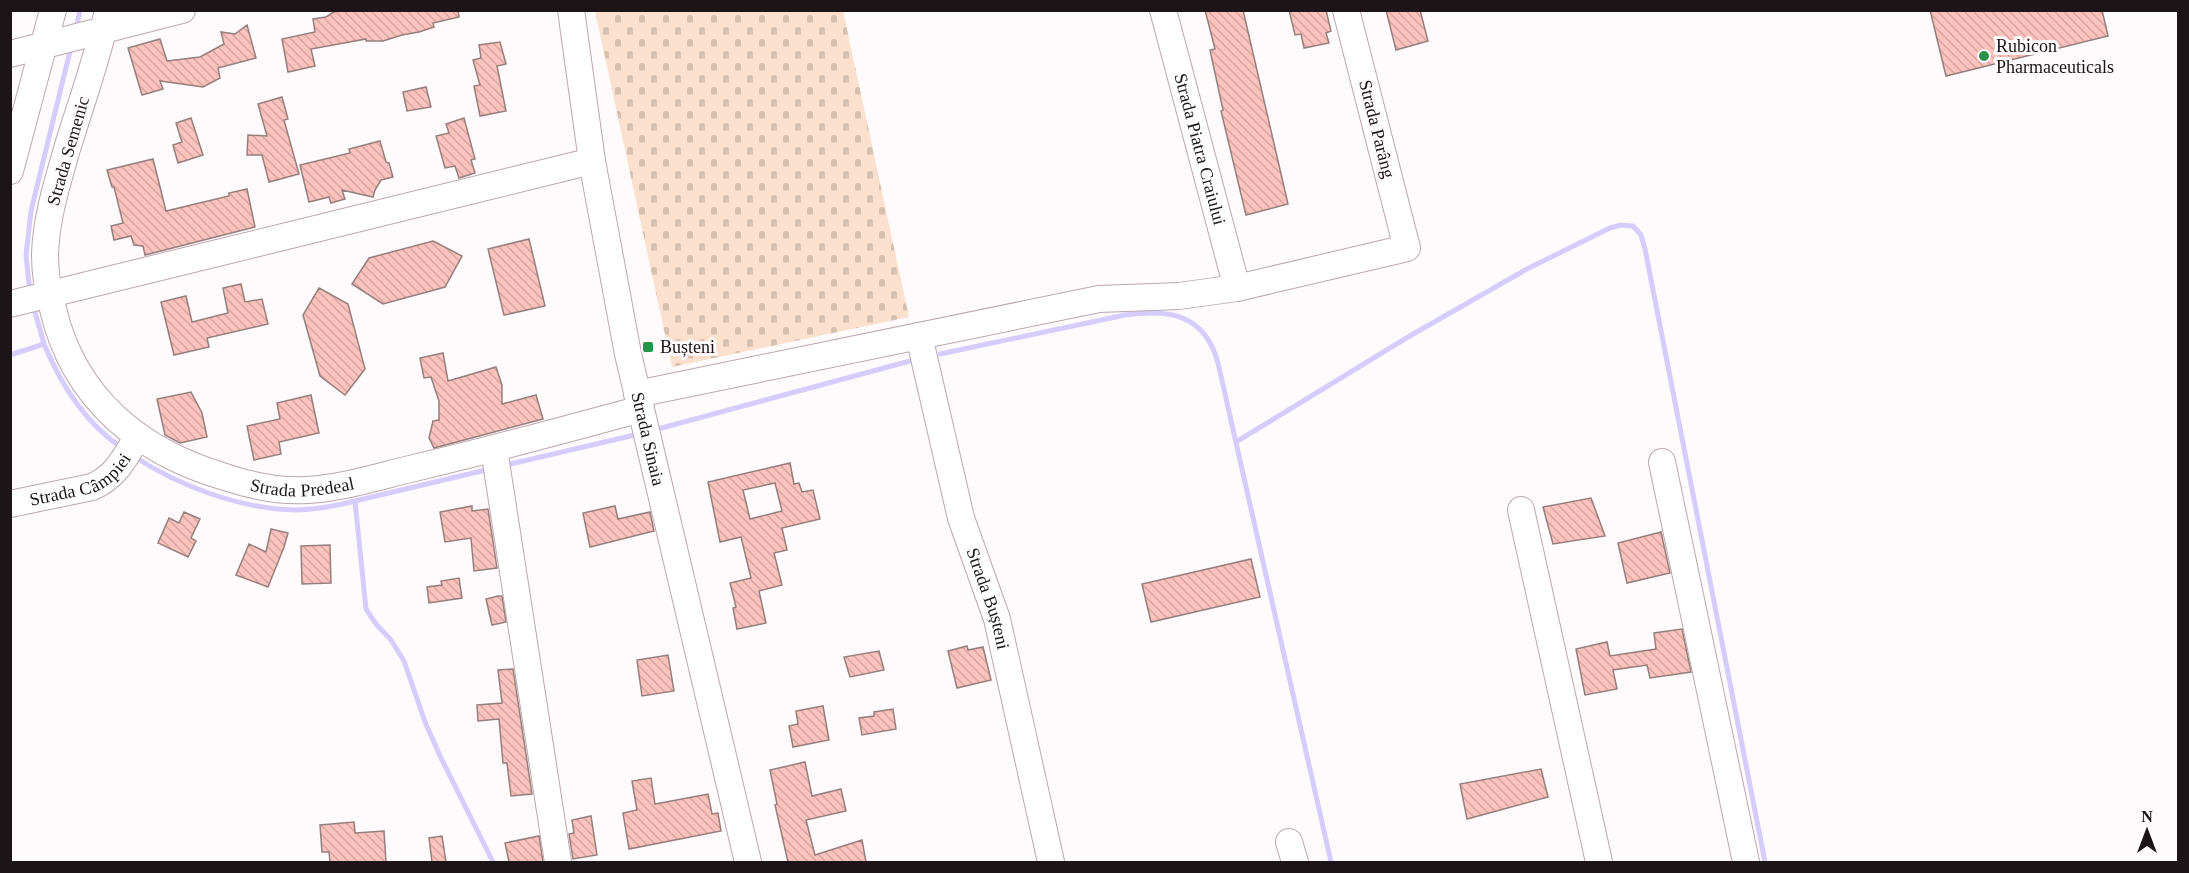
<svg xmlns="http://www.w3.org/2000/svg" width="2189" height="873" viewBox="0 0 2189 873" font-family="Georgia,serif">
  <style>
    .cemetery { fill: url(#cemetery-stones) }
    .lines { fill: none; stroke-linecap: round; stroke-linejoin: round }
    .stream { stroke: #d4cdfd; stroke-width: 5 }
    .building { fill: url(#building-back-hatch); stroke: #957f7d; stroke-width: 1.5; fill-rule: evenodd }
    .minor-casing { stroke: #bca7ae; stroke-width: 28 }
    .minor { stroke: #fff; stroke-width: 26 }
    .poi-dot { fill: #2b9148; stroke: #fffafc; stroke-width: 2 }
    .labels { text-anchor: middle; stroke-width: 6; stroke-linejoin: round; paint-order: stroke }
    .poi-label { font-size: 18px; fill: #1c1417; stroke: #fffafc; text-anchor: start }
    .street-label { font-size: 18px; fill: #1c1417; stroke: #fffafc }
  </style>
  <defs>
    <pattern id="cemetery-stones" width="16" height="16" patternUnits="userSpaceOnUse" patternTransform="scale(1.5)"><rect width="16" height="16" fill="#fbe0cd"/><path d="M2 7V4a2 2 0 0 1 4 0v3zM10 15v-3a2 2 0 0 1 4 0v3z" fill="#d7bfaf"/></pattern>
    <pattern id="building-back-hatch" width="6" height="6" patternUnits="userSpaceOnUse" patternTransform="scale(1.5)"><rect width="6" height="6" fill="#fcc2bd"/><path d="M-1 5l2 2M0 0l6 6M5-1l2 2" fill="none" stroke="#d7a6a2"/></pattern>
  </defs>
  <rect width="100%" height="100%" fill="#fffafc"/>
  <!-- cemetery -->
  <path class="cemetery" d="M595 11H843L909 317 672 367Z"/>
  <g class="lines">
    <!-- stream -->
    <path class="stream" d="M76 29 80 10
      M30 293 26 255 31 211 71 47
      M33 305 44 344
      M940 354 1125 315C1169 309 1205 314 1218 363L1331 862
      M10 355 44 344C61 385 85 423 122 448
      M654 430 910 361
      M1236 442 1408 337 1527 269 1610 228 1621 225 1633 226 1641 235 1645 249 1765 862
      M135 457C179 486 241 509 295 510 316 510 335 506 355 501L366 609 376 624 391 640 404 661 425 722 440 756 493 862
      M502 466 639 434
      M355 501 490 469"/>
  </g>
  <!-- building -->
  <path class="building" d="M337 10H458L459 17 433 23 434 27 419 32 402 35 383 41H366V39L311 49 315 66 288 72 282 39 315 32 313 19 326 17Z
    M1205 10H1243L1288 204 1246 215 1221 111 1223 110 1210 50 1215 49Z
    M1289 10H1326L1331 31 1326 33 1329 43 1304 48 1301 34 1295 35Z
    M1386 10H1420L1428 41 1396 50Z
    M1930 10H2102L2108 36 1946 76Z
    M247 25 256 58 218 68 220 78 203 87 160 81 163 89 142 95 128 48 160 39 167 61 200 57 224 44 221 32 235 34Z
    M500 42 506 64 497 66 506 111 480 116 474 86 480 85 473 60 481 58 479 45Z
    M426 87 431 107 407 111 403 92Z
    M282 97 288 119 284 120 299 174 269 182 262 155H247L248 135 267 136 258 104Z
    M191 118 203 155 178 163 173 145 182 142 176 123Z
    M464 118 475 159 471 160 475 173 459 178 455 166 445 168 436 136 449 133 446 124Z
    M380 141 386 162 389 163 393 177 381 180 375 190 373 197 342 190 345 199 331 203 329 197 309 202 300 165 350 153 349 149Z
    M153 159 166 211 229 196V193L247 189 255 227 145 255 143 246 134 245 131 236 114 240 111 226 123 223 114 187H112L107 170Z
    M529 239 545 306 504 315 488 249Z
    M433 241 462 256 445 287 383 304 352 284 369 258Z
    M241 284 245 302 262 299 268 324 207 338 209 347 174 355 161 302 186 296 192 322 228 313 223 288Z
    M319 288 348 304 365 369 345 395 320 376 303 315Z
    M443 353 448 381 496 367 502 385V404L536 395 543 419 434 448 429 438 433 421 439 420V401L431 377 424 378 420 358Z
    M191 392 202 413 207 437 180 443 165 435 157 399Z
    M311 395 319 433 279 442 281 454 254 460 247 426 280 419 277 403Z
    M790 463 794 484 799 483 802 492 813 490 820 519 782 528 787 550 774 553 782 585 759 591 766 623 737 629 733 608 736 607 730 583 751 578 741 537 720 542 708 482ZM775 483 782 511 750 519 743 490Z
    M1591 498 1605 536 1553 544 1543 507Z
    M472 506V511L488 509 497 568 474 571 471 538 445 542 440 512Z
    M615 506 618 519 650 512 654 531 590 547 583 513Z
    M184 512 200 519 191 538 196 541 188 557 158 543 169 518 179 523Z
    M271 529 288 533 284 547 268 587 236 575 249 544 266 552Z
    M1661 532 1670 573 1627 583 1618 543Z
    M330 545 331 583 302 584 301 546Z
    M1251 559 1260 597 1151 622 1142 584Z
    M459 578 462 598 429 603 427 587 442 585 441 581Z
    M498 596H502L506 622 492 625 486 599Z
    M1682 629 1691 672 1650 678 1647 665 1613 670 1617 689 1585 695 1576 649 1607 642 1610 656 1656 649 1654 633Z
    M967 646 968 650 983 647 991 680 957 688 948 651Z
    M879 651 884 670 850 677 844 657Z
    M668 655 674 691 642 696 637 660Z
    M513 669 532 794 511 796 507 763H503L499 719 478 721 477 705 502 703 498 670Z
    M823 706 829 740 793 747 789 726 798 724 796 711Z
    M893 709 896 729 862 735 859 718 874 716V712Z
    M805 762 812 796 841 789 846 811 806 820 815 855 862 840 866 862H788L775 805 777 804 770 770Z
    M1541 769 1548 797 1467 819 1460 784Z
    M651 778 655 804 708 794 712 814 718 813 721 831 629 849 623 813 637 810 632 781Z
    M591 816 597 855 573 859 569 834 574 833 572 820Z
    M354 822 355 833 384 831 386 862H330L329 852H322L320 825Z
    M442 836 446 862H432L429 838Z
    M539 836 543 862H509L505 843Z"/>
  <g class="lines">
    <!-- minor casing -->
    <g class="minor-casing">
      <g id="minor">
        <path id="s1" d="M108 10C98 57 81 103 67 149 57 184 46 218 45 255 45 273 48 292 53 309 74 399 140 452 225 477 252 486 279 492 308 490 342 488 377 477 410 469 487 451 564 430 641 409"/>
        <path id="s2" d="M571 10 592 161 628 354 748 862"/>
        <path id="s3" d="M1163 10 1237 288"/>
        <path d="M10 54 182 10"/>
        <path d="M10 171 53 10"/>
        <path d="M10 304 592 161"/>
        <path id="s4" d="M919 336 961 518 997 619 1051 862"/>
        <path d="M637 394 1099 299 1179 296 1237 288 1407 248 1346 10"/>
        <path d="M494 449 558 862"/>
        <path d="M1662 462 1746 862"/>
        <path id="s5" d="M10 504 92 487C116 477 125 457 138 436"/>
        <path d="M1521 510 1599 862"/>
        <path d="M1289 842 1295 862"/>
      </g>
    </g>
    <!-- minor -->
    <use href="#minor" class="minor"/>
  </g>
  <!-- markers -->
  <g class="poi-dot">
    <circle cx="1984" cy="56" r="6"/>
    <rect x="642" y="341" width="12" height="12" rx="3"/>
  </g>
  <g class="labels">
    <!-- poi labels -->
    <g class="poi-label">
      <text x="1996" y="52">Rubicon<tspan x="1996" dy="21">Pharmaceuticals</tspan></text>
      <text x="660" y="353">Bușteni</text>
    </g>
    <!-- street labels -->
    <g class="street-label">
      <text transform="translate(1377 129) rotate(76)" y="6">Strada Parâng</text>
      <text dy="6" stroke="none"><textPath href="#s3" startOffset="144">Strada Piatra Craiului</textPath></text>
      <text transform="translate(68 151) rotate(-74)" y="6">Strada Semenic</text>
      <text dy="6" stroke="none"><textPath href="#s2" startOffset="436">Strada Sinaia</textPath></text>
      <text dy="6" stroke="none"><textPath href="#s5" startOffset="76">Strada Câmpiei</textPath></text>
      <text dy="6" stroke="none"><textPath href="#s1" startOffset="640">Strada Predeal</textPath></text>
      <text dy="6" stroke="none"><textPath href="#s4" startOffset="272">Strada Bușteni</textPath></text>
    </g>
  </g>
  <!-- border -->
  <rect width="2189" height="873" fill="none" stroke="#1c1417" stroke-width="24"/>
  <!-- north arrow -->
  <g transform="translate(2147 831)" stroke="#fffafc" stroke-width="4.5" paint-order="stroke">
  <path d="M0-4.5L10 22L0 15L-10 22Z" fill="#1c1417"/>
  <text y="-9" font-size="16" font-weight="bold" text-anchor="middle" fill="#1c1417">N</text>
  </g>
</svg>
